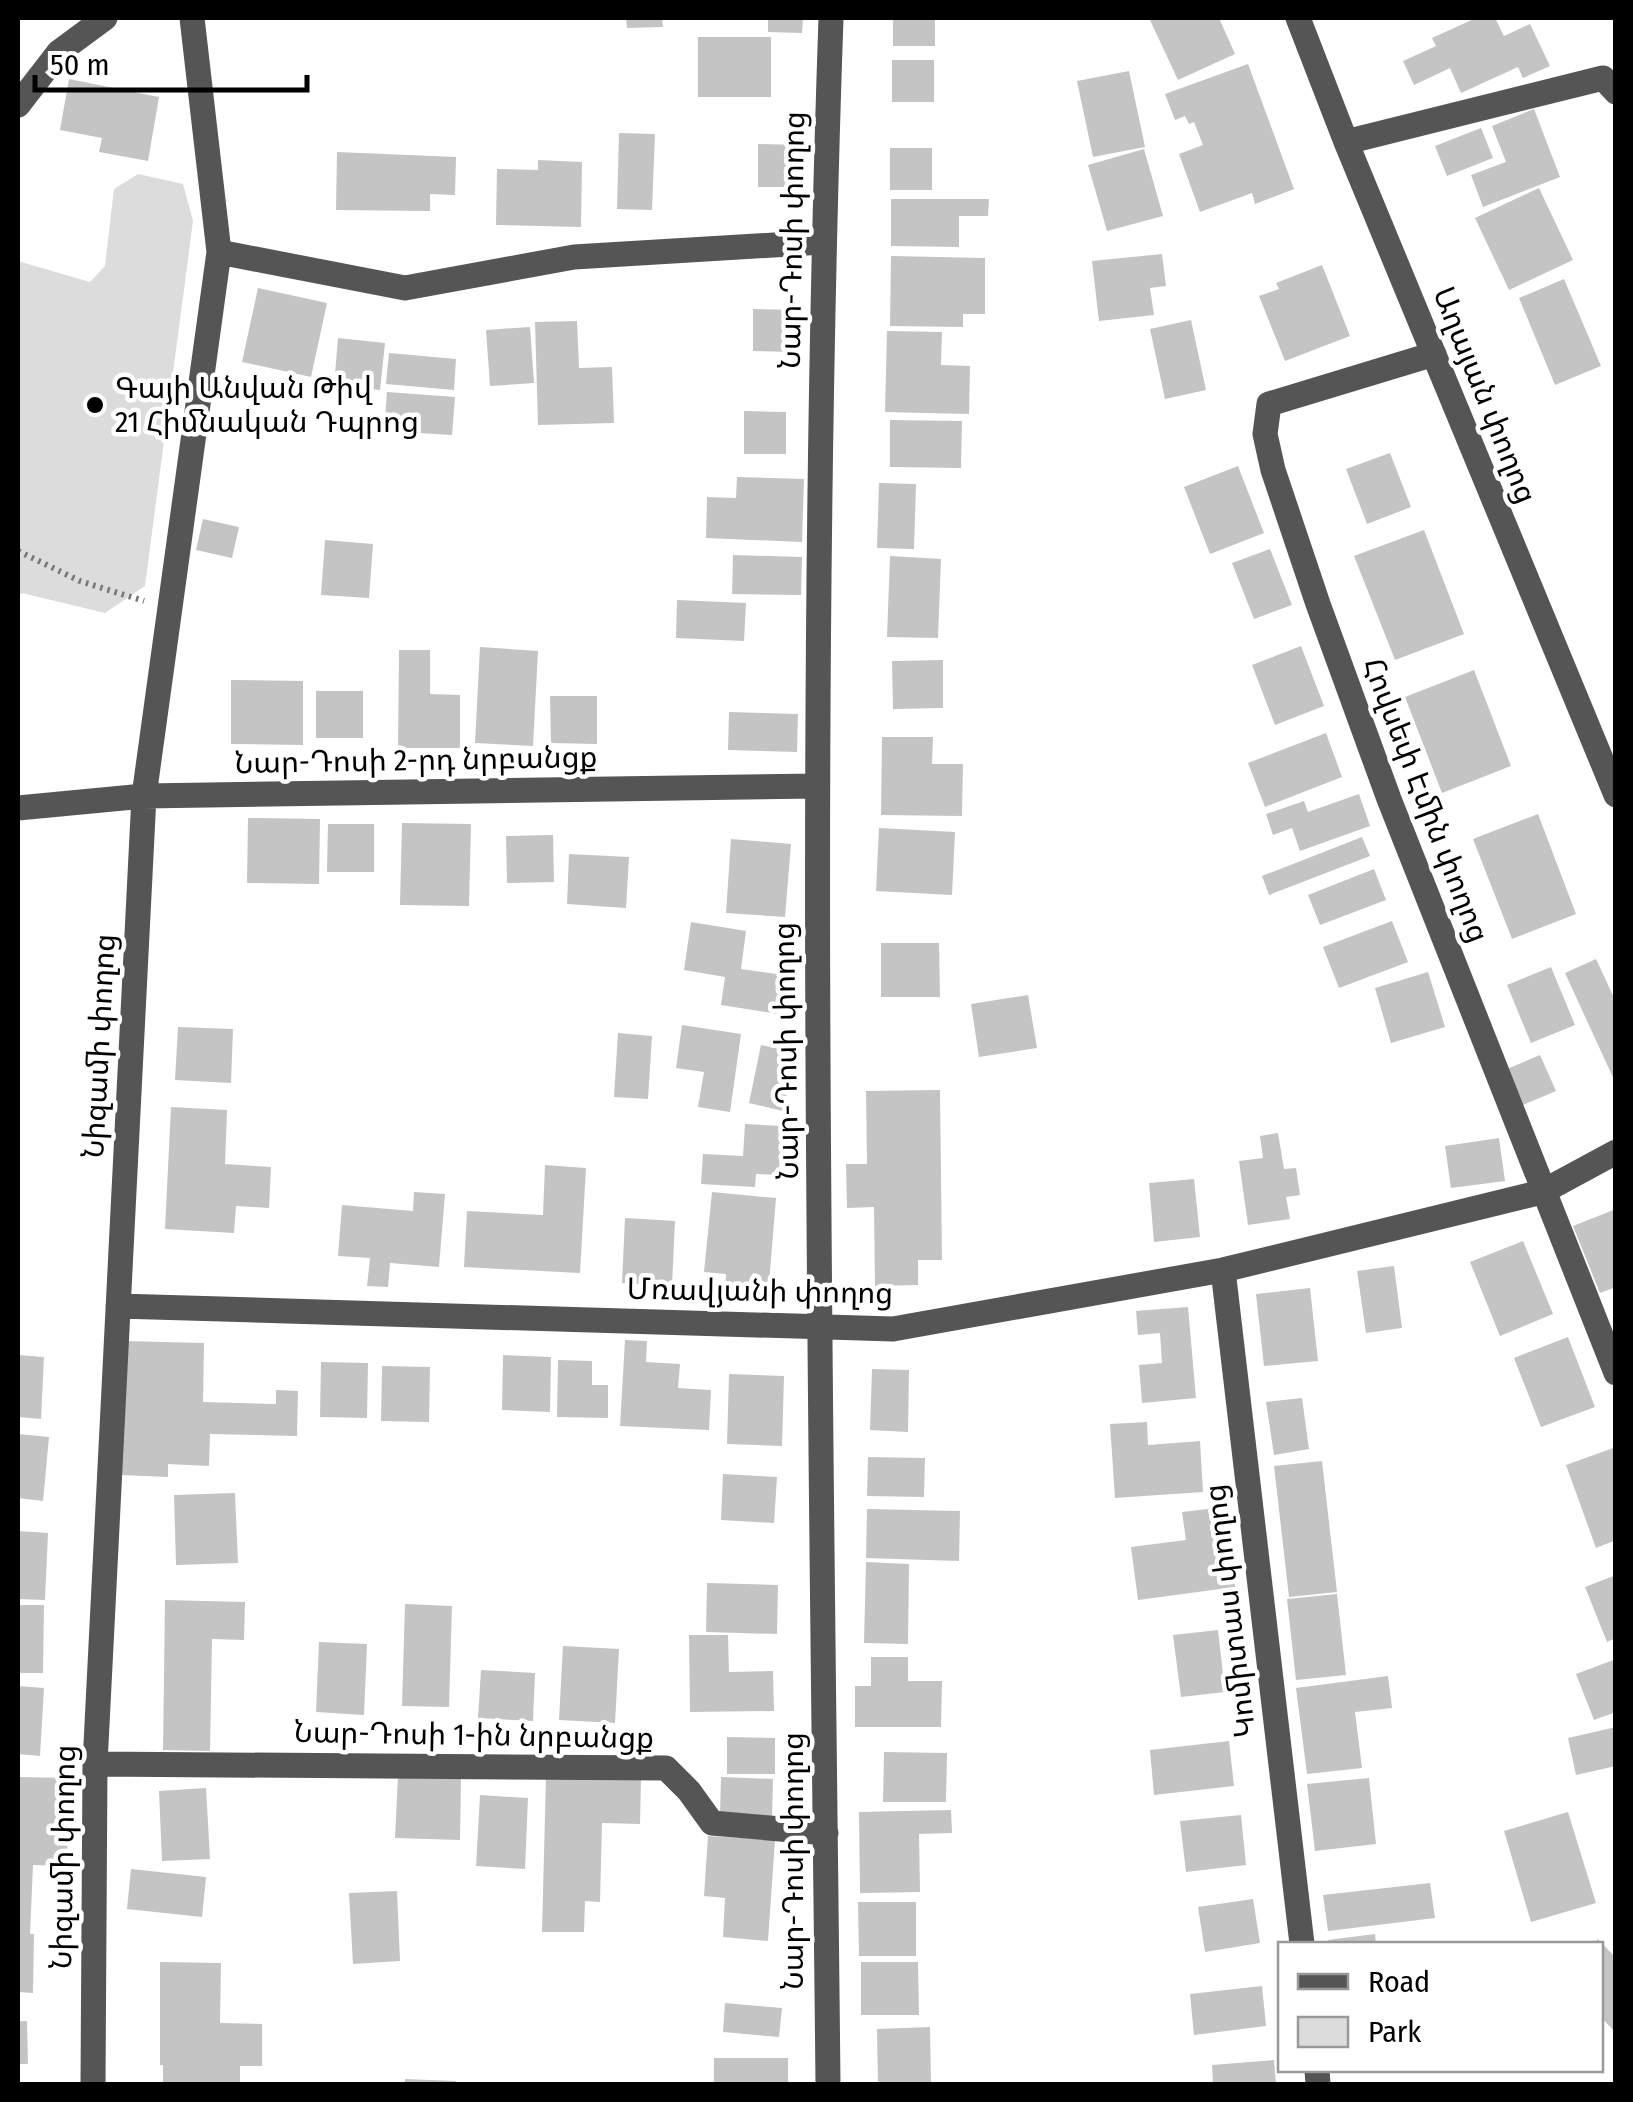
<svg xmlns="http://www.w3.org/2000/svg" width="1633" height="2102" viewBox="0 0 1633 2102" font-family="'Fira Sans Condensed','Noto Sans Armenian',sans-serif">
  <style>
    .green { fill: #dcdcdc }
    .building { fill: #c4c4c4 }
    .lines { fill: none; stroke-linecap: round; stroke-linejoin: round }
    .path { stroke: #777; stroke-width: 6; stroke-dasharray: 2.5 5; stroke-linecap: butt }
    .minor { stroke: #555; stroke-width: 25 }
    .poi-dot { fill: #000; stroke: #fff; stroke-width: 4 }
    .labels { text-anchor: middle; stroke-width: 9; stroke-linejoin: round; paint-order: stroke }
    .street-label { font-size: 30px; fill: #000; stroke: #fff }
    .poi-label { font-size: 30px; fill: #000; stroke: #fff; text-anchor: start }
  </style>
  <rect width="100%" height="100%" fill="#fff"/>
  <!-- green -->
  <path class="green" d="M138 174 183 184 193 221 145 586 105 613 22 593 18 597V261L90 282 105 266 114 189Z"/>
  <!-- building -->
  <path class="building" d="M626 18H662L663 27 627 28Z
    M768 18H803L802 33 768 32Z
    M893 18H935V46H893Z
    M1149 18H1219L1235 54 1178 80Z
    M1476 18H1495L1504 36 1530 24 1550 66 1523 78 1518 67 1461 93 1450 68 1414 85 1403 61 1436 46 1432 38Z
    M698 37H771V97H698Z
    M892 60H934V102H892Z
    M1248 64 1294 189 1255 204 1252 193 1200 212 1179 154 1203 145 1194 122 1189 124 1185 116 1175 120 1165 94Z
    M1129 71 1145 147 1093 157 1077 81Z
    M69 79 159 97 148 161 99 152 102 138 60 130Z
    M1534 109 1560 177 1483 207 1471 175 1506 162 1492 126Z
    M1481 128 1493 158 1447 176 1435 146Z
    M619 133 655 134 652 210 617 209Z
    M758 144 800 145V187H758Z
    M890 148H932V190H890Z
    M1144 149 1163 216 1107 231 1088 165Z
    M337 152 456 157 455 195 430 194V211L336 210Z
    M538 160 582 162 581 227 496 225 497 169 538 170Z
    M1539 188 1573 260 1509 290 1475 218Z
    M891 199H989L988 216H959V247L891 246Z
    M1162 254 1166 286 1150 288 1154 315 1099 321 1092 261Z
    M891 256 985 258V314H963V327L890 326Z
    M1322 265 1350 336 1285 361 1259 296 1279 289 1276 283Z
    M1564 279 1601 366 1555 385 1519 298Z
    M258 288 327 303 311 377 242 362Z
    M753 309 795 310V352L753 351Z
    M1191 320 1206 390 1165 399 1150 329Z
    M577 321 579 368 612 367 614 423 538 425 535 322Z
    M530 327 534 383 490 386 486 330Z
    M887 331 942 332 941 365 970 366 969 414 885 412Z
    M338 338 385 343 380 390 334 386Z
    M389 353 456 359 454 390 386 384Z
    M387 392 455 397 452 435 384 431Z
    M744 411 786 412V454H744Z
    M890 420 962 421 961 468 890 467Z
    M1390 453 1411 507 1367 524 1346 469Z
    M1238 466 1264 533 1210 554 1184 487Z
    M737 477 804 479 802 542 706 538 707 497 736 498Z
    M879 483 916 484 914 549 877 548Z
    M203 519 239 527 232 558 196 550Z
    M1424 530 1464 634 1395 660 1354 556Z
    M325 540 373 544 369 598 321 595Z
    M1270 549 1292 605 1254 619 1232 563Z
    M733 555 802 557 801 595 732 594Z
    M890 556 941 559 938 638 887 637Z
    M677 600 746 603 744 641 676 638Z
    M1301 646 1324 706 1275 725 1252 665Z
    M480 647 538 651 533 746 475 743Z
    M399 650H430V694L460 695V748H398Z
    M943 660V708L893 709 892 661Z
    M1474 670 1511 766 1442 793 1405 697Z
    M231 680 303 681V745L231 744Z
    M316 691H363V738H316Z
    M550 696H597V744L551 743Z
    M729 712 798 714 797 752 728 750Z
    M1326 733 1342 777 1265 807 1248 763Z
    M882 737H933L932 764H963L962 816 881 815Z
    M1359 794 1370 826 1300 851 1292 828 1273 835 1266 814 1304 801 1308 812Z
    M1538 814 1576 914 1512 939 1473 839Z
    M248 818 320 819 319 884 247 883Z
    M402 823 471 824 469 906 400 905Z
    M328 824H374V872H327Z
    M879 828 955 832 952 895 876 891Z
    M553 835 554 882 507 883 506 836Z
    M1362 837 1370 856 1269 895 1262 876Z
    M731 839 791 844 785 917 726 913Z
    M569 854 629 857 626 908 567 904Z
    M1374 869 1386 900 1320 925 1308 895Z
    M1392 921 1408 962 1339 988 1323 947Z
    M691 922 746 931 741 969 791 976 785 1015 721 1005 725 977 684 970Z
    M881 943H939L940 997H881Z
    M1596 959 1616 1002V1084L1565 973Z
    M1551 967 1575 1025 1531 1043 1507 985Z
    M1428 972 1445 1027 1391 1043 1375 988Z
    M1028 995 1037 1048 979 1057 971 1004Z
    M682 1025 741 1034 730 1112 698 1107 704 1072 676 1068Z
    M178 1027 233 1029 231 1083 175 1080Z
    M618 1033 652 1036 648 1099 614 1097Z
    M761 1045 795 1052 783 1111 749 1103Z
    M1540 1055 1556 1091 1523 1105 1507 1069Z
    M940 1090 942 1260H918V1285L875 1286 874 1207 847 1208 846 1164H867L866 1091Z
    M171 1107 227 1110 225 1164 271 1167 269 1208 236 1206 234 1233 165 1229Z
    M745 1124 781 1126 779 1175 756 1174 755 1187 701 1184 703 1154 743 1156Z
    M1278 1133 1284 1169 1296 1168 1300 1195 1286 1197 1290 1219 1248 1225 1239 1161 1263 1158 1260 1136Z
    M1499 1138 1505 1181 1451 1188 1445 1146Z
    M545 1165 586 1168 580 1273 464 1267 467 1211 543 1215Z
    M1194 1179 1200 1237 1154 1242 1149 1183Z
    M414 1192 445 1194 439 1267 390 1263 388 1287 367 1286 370 1258 338 1256 342 1205 413 1211Z
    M712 1192 776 1198 768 1296 725 1291 726 1274 704 1272Z
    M1616 1209V1287L1600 1293 1573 1226Z
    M625 1218 675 1221 672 1286 622 1283Z
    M1523 1241 1553 1314 1500 1336 1470 1262Z
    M1394 1266 1402 1328 1366 1333 1357 1271Z
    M1310 1288 1318 1361 1264 1366 1256 1294Z
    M1188 1307 1196 1398 1142 1403 1139 1365 1162 1363 1160 1333 1138 1335 1136 1311Z
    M1568 1337 1595 1407 1541 1427 1514 1358Z
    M625 1340 647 1341 646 1362 680 1364 678 1388 711 1390 709 1430 620 1426Z
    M125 1341 204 1343 203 1402 276 1404V1390L298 1391 297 1436 210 1434 209 1466 168 1464V1477L121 1475Z
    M18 1355 44 1357 41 1419 18 1417Z
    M503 1355 551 1357 550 1412 502 1410Z
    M558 1360 592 1361V1385H608V1418L557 1417Z
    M321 1362 368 1363 367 1418 320 1417Z
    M382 1366 430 1367 429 1422 381 1421Z
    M872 1369 909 1370 908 1432 870 1430Z
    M729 1374 784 1376 782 1446 727 1444Z
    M1302 1398 1309 1449 1274 1455 1266 1402Z
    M1147 1422 1148 1445 1200 1441 1203 1492 1115 1498 1110 1424Z
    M18 1434 49 1437 43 1501 18 1498Z
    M1616 1447V1540L1596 1548 1566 1465Z
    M868 1457 925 1458 924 1497 867 1496Z
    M1322 1461 1337 1592 1289 1597 1274 1466Z
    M723 1474 777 1477 774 1523 721 1520Z
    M235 1493 238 1563 176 1565 174 1495Z
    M1225 1507 1235 1587 1138 1600 1131 1547 1186 1540 1182 1512Z
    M867 1509 960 1511 959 1561 866 1558Z
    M18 1531 48 1533 45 1600 18 1599Z
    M866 1562 909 1564 908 1644 864 1643Z
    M1616 1575V1638L1607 1642 1585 1587Z
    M707 1583 778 1585 777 1634 706 1632Z
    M1337 1594 1346 1675 1296 1680 1287 1599Z
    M165 1600 245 1602 244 1640 212 1639 210 1751 163 1750Z
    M405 1604 452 1606 449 1707 402 1706Z
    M18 1605H44L43 1673H18Z
    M1218 1630 1225 1692 1181 1697 1173 1635Z
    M689 1635H728L729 1672 773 1671 774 1711 690 1712Z
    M319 1642 367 1644 364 1715 316 1712Z
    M563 1646 619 1649 615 1723 559 1720Z
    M871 1657H908V1681H942L941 1727H855V1686H871Z
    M1616 1659V1712L1594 1720 1576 1674Z
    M481 1670 535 1673 533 1721 478 1718Z
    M1388 1676 1392 1708 1355 1712 1362 1768 1307 1774 1296 1688Z
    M18 1686 44 1688 40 1756 18 1754Z
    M1616 1727V1766L1576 1775 1568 1738Z
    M727 1737 775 1738V1774H727Z
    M1229 1741 1234 1786 1154 1795 1150 1750Z
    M884 1752 947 1753 946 1802H883Z
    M398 1776 461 1779 460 1840 395 1838Z
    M18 1777 69 1778 67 1866 33 1865 30 1934H34L33 1993 18 1992Z
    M546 1777 641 1779 640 1824 602 1823 600 1902 585 1901 584 1932H542Z
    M721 1777 773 1779 772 1818 720 1816Z
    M1369 1778 1376 1844 1315 1851 1307 1784Z
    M206 1788 210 1859 162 1861 159 1791Z
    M480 1795 528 1798 525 1869 476 1866Z
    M951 1810 952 1833 919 1834 920 1892 860 1893 859 1812Z
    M1568 1812 1596 1903 1531 1922 1504 1831Z
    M1241 1815 1246 1865 1186 1872 1180 1821Z
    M708 1836 775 1840 768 1941 723 1937 725 1898 704 1896Z
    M131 1869 206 1877 202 1917 127 1909Z
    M1430 1883 1435 1918 1328 1931 1323 1895Z
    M397 1891 400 1961 353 1964 349 1893Z
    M1253 1899 1260 1943 1205 1952 1198 1907Z
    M858 1902H916V1956H859Z
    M1375 1934 1376 1944H1329L1328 1940Z
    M1598 1939 1616 1958V2033L1600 2016V1944H1592Z
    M160 1962 221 1963 220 2023 262 2024V2066H240V2084H163V2065H160Z
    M861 1962H918L919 2015H861Z
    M1262 1986 1266 2026 1194 2035 1190 1994Z
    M725 2003 782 2008 779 2037 723 2032Z
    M18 2021H27L28 2064H18Z
    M930 2027 931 2084H878L877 2029Z
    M714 2058H788V2084H714Z
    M1274 2060 1276 2084H1213L1212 2065Z
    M405 2079 456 2081V2084H405Z"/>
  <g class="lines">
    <!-- path -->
    <path class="path" d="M18 551 80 581 144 601"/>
    <!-- minor -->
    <path class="minor" d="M1298 18 1346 142 1616 795
      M18 105 59 52 105 18
      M1346 142 1603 78 1616 92
      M219 252 405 288 574 257 823 242
      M1434 354 1269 404 1265 434 1273 470 1318 604 1389 799 1616 1373
      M18 808 144 796 816 786
      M1223 1270 1302 1944
      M118 1306 893 1329 1223 1270 1542 1192 1616 1152
      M95 1764 666 1768 689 1791 712 1823 826 1833
      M1317 2070 1318 2084
      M93 2084 95 1764 144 796 219 252 192 18
      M828 2084C821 1396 807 706 831 18"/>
  </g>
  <!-- markers -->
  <circle class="poi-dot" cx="95" cy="405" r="10"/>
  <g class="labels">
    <!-- street labels -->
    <g class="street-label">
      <text transform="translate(792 240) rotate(-89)" y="10">Նար-Դոսի փողոց</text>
      <text transform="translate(1485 395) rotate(68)" y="10">Աղայան փողոց</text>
      <text transform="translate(416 760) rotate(-1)" y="10">Նար-Դոսի 2-րդ նրբանցք</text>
      <text transform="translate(1426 800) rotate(69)" y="10">Հովսեփ Էմին փողոց</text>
      <text transform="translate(99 1046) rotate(-87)" y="10">Նիզամի փողոց</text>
      <text transform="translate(786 1051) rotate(-91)" y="10">Նար-Դոսի փողոց</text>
      <text transform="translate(760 1291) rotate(1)" y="10">Մռավյանի փողոց</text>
      <text transform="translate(1230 1611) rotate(-97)" y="10">Կոմիտաս փողոց</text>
      <text transform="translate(474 1735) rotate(1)" y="10">Նար-Դոսի 1-ին նրբանցք</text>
      <text transform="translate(63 1857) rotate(-89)" y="10">Նիզամի փողոց</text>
      <text transform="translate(793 1861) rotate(-90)" y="10">Նար-Դոսի փողոց</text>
    </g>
    <!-- poi labels -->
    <g class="poi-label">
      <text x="115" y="398">Գայի Անվան Թիվ<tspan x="115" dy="34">21 Հիմնական Դպրոց</tspan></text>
    </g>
  </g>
  <!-- border -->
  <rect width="1633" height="2102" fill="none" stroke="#000000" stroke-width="40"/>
  <!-- legend -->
  <rect x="1278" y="1942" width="325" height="130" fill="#ffffff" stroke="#999999" stroke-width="2.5"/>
  <rect x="1298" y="1974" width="50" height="15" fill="#555555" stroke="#999999" stroke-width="2.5"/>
  <text x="1368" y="1992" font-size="30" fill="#000000">Road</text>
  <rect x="1298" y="2017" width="50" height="30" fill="#dcdcdc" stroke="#999999" stroke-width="2.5"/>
  <text x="1368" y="2042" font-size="30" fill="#000000">Park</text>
  <!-- scale -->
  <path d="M35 75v15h272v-15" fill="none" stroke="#000000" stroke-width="5"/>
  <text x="50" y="75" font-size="30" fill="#000000" stroke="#ffffff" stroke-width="8" paint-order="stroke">50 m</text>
</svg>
